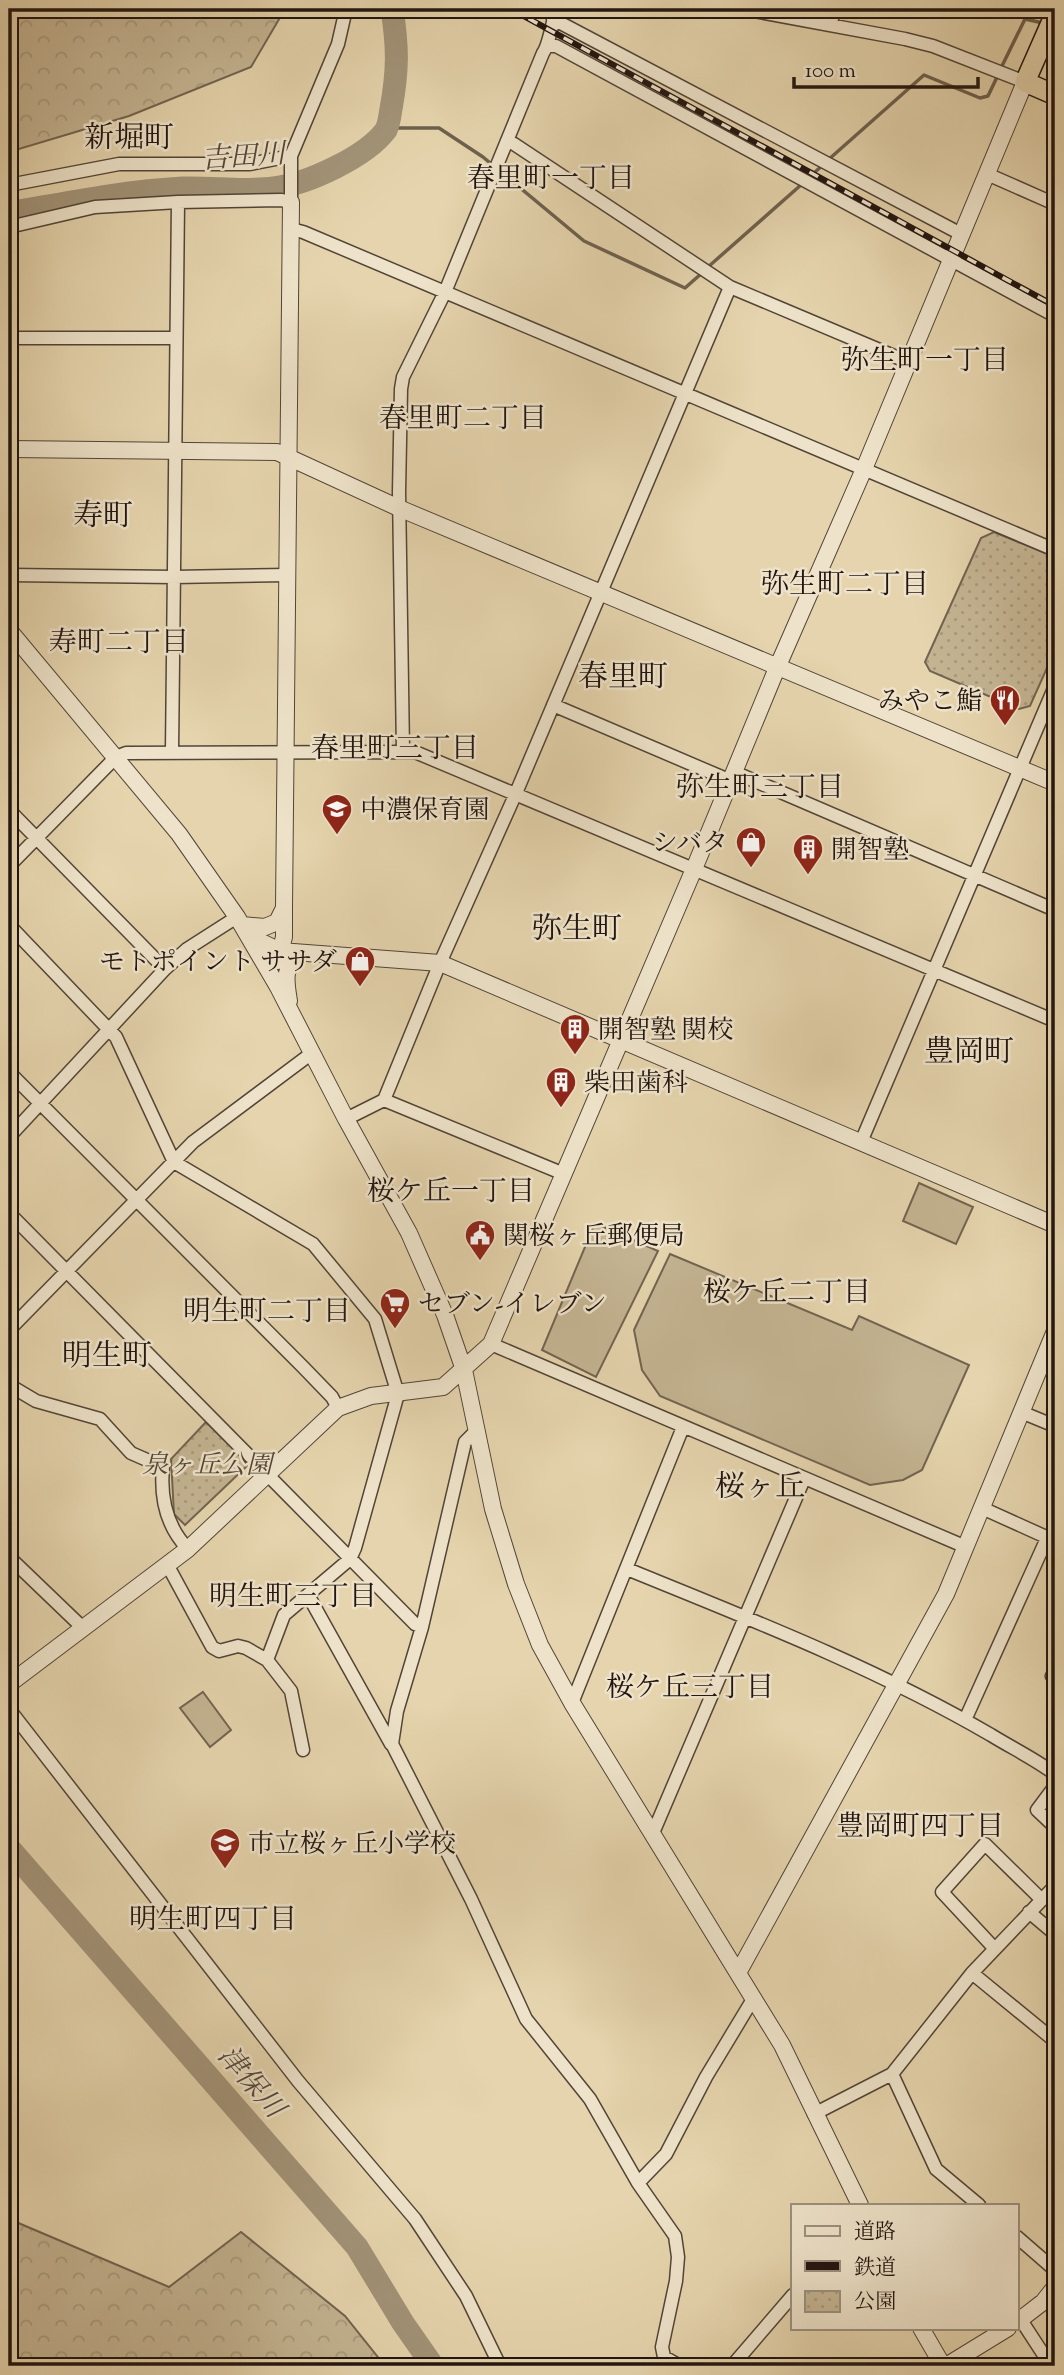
<svg xmlns="http://www.w3.org/2000/svg" width="1064" height="2375" viewBox="0 0 1064 2375" font-family="'Sorts Mill Goudy','Noto Serif JP',serif">
  <style>
    .grass { fill: #c4b492; stroke: #726451; stroke-width: 2 }
    .forest { fill: url(#forest-crowns); stroke: #726451; stroke-width: 2 }
    .park { fill: url(#park-dots); stroke: #726451; stroke-width: 2 }
    .lines { fill: none; stroke-linecap: round; stroke-linejoin: round }
    .stream { stroke: #6e614e; stroke-width: 3.5 }
    .river { stroke: #a29378; stroke-width: 23 }
    .minor-casing { stroke: #524537; stroke-width: 15 }
    .tertiary-casing { stroke: #524537; stroke-width: 18 }
    .trunk-casing { stroke: #211510; stroke-width: 22 }
    .minor { stroke: #eee3ca; stroke-width: 12 }
    .tertiary { stroke: #eee3ca; stroke-width: 16 }
    .trunk { stroke: #e5d4ad; stroke-width: 19 }
    .rail-casing { stroke: #211510; stroke-width: 6 }
    .rail { stroke: #eee3ca; stroke-width: 3.5; stroke-dasharray: 10; stroke-linecap: butt }
    .labels { text-anchor: middle; stroke-width: 5; stroke-linejoin: round; paint-order: stroke }
    .poi-label { font-size: 26px; fill: #211510; stroke: #eee3ca; text-anchor: start }
    .park-label { font-size: 26px; font-style: italic; fill: #524537; stroke: #eee3ca }
    .water-label { font-size: 28px; font-style: italic; fill: #55473a; stroke: #eee3ca }
    .neighbourhood-label { font-size: 28px; fill: #211510; stroke: #eee3ca }
    .quarter-label { font-size: 30px; fill: #211510; stroke: #eee3ca }
  </style>
  <defs>
    <pattern id="forest-crowns" width="20" height="18" patternUnits="userSpaceOnUse" patternTransform="scale(1.75)"><rect width="20" height="18" fill="#c4b492"/><path d="M2 6a3 3 0 1 1 6 0M12 15a3 3 0 1 1 6 0" fill="none" stroke="#a89a7d"/></pattern>
    <pattern id="park-dots" width="8" height="8" patternUnits="userSpaceOnUse" patternTransform="scale(1.75)"><rect width="8" height="8" fill="#c4b492"/><path d="M2 2h.1M6 6h.1" fill="none" stroke="#a89a7d" stroke-width="1.8" stroke-linecap="round"/></pattern>
  </defs>
  <rect width="100%" height="100%" fill="#e5d4ad"/>
  <filter id="stains"><feTurbulence type="fractalNoise" baseFrequency=".00286" numOctaves="4"/><feColorMatrix values="0 0 0 0 .2 0 0 0 0 .09 0 0 0 0 .02 0 0 0 .5 -.17"/></filter>
  <radialGradient id="worn" r=".72"><stop offset=".6" stop-color="#630" stop-opacity="0"/><stop offset="1" stop-color="#630" stop-opacity=".3"/></radialGradient>
  <!-- grass -->
  <path class="grass" d="M919 1183 973 1207 956 1244 903 1221Z
    M595 1223 658 1251 596 1377 542 1350Z
    M670 1254 852 1330 859 1316 969 1365 922 1470 903 1480 870 1485 660 1396 642 1370 634 1330Z
    M203 1692 231 1730 210 1747 180 1708Z"/>
  <!-- forest -->
  <path class="forest" d="M9 9H285L251 67 129 116 9 152Z
    M9 2219 169 2287 241 2232 345 2316 385 2366H9Z"/>
  <!-- park -->
  <path class="park" d="M994 532 1055 557V650L1030 706 1019 709 930 671 925 662 981 538Z
    M206 1422 249 1464 185 1525 174 1514 171 1459Z"/>
  <g class="lines">
    <!-- stream -->
    <path class="stream" d="M1001 68 1025 19 1043 23
      M387 128H439L483 157 584 241 685 288 702 273
      M828 160 924 75 980 98 988 96 998 75
      M807 179 823 165
      M708 267 802 184"/>
    <!-- river -->
    <path class="river" d="M9 213C66 203 125 191 183 188 213 187 245 192 274 188 307 184 366 157 386 130 389 124 390 116 391 109 398 70 398 48 392 9
      M9 1848 357 2247 403 2323 433 2366"/>
    <!-- minor casing -->
    <g class="minor-casing">
      <path id="minor" d="M743 9 905 39 933 46 1025 82
        M553 19 961 234
        M830 25 835 9
        M548 46H556L1055 316
        M507 141 514 144 730 287 908 362
        M987 174 1055 204
        M9 185 119 164H250L291 156
        M9 227 95 207 178 202 281 200 291 202V156L338 44 346 9
        M291 229 303 232 1055 550
        M9 338H176
        M9 575 174 577 288 575
        M553 705 731 781
        M403 751 399 492 401 389 403 377 445 292 543 53C549 45 553 20 556 9
        M172 752 178 202
        M734 772 1055 910
        M9 810 165 969
        M9 866 116 757 126 753 415 752 1055 1021
        M9 925 116 1037 174 1162 313 1244 375 1319 398 1394 355 1548 350 1559 284 1615 267 1660
        M9 1072 303 1367 332 1397 338 1408
        M384 1100 564 1174
        M346 1119 384 1100 440 963 516 793 730 287
        M9 1137 165 969 187 949 237 917
        M861 1142 1055 686
        M9 1213 415 1624 422 1627
        M9 1330 193 1142 312 1053
        M491 1344 966 1547
        M9 1385 36 1401 100 1419 131 1453 163 1467C160 1498 166 1526 188 1549
        M1021 1412 1055 1426
        M476 1431 465 1442 422 1627 397 1711 392 1744 471 1899 526 2019 590 2099 638 2183 675 2236 678 2257 676 2281 662 2347 664 2357 680 2366
        M982 1508 1055 1541
        M9 1557 83 1628
        M168 1566 212 1647 219 1651 238 1646 246 1648 267 1660 291 1691 303 1750
        M627 1569C750 1619 876 1668 991 1735 1012 1748 1035 1759 1055 1774
        M308 1595 391 1744
        M1055 1671 1052 1676 1055 1679
        M572 1703 683 1427
        M9 1709 298 2081 415 2219 466 2296 500 2366
        M965 1720 1048 1536
        M1055 1786 1037 1810 1055 1827
        M653 1833 804 1479
        M1029 1912 1055 1934
        M995 1949 942 1892 985 1844 1042 1900
        M972 1973 1055 2041
        M892 2074 936 2169 979 2205
        M814 2114 892 2074 972 1973 1055 1886
        M638 2183 666 2154 706 2077 753 1999
        M1017 2237 1055 2270
        M1021 2320 1051 2366
        M732 2366 793 2295"/>
    </g>
    <!-- tertiary casing -->
    <g class="tertiary-casing">
      <path id="tertiary" d="M9 449 277 452 401 509 1055 783
        M9 630 179 834 237 917 278 987 346 1119 409 1233 445 1315 464 1370 493 1509 516 1584 540 1645 572 1703 782 2045 860 2205
        M242 925 265 927 277 922 284 908
        M251 937 280 951 440 963 1055 1225
        M278 961 284 937V908L291 202
        M289 1001C286 981 282 967 301 954
        M9 1684 188 1549 338 1408 371 1396 443 1387 491 1344 694 869 777 668 864 469 1025 82
        M738 1973 946 1594 1055 1331
        M1017 2322 1043 2302 1055 2287
        M921 2328 943 2366
        M946 2366 1008 2328"/>
    </g>
    <!-- trunk casing -->
    <g class="trunk-casing">
      <path id="trunk" d="M1055 14 1025 82 1055 95"/>
    </g>
    <!-- minor -->
    <use href="#minor" class="minor"/>
    <!-- tertiary -->
    <use href="#tertiary" class="tertiary"/>
    <!-- trunk -->
    <use href="#trunk" class="trunk"/>
    <!-- rail casing -->
    <g class="rail-casing">
      <path id="rail" d="M511 9 1055 306"/>
    </g>
    <!-- rail -->
    <use href="#rail" class="rail"/>
  </g>
  <!-- icons -->
  <defs>
    <g id="restaurant-pin" transform="scale(1.575)"><path d="M0 17L-7.5 6A9.5 9.5 0 1 1 7.5 6Z" fill="#8f2418" stroke="#eee3ca"/><path d="M-5-6h1v4h1v-4h1v4h1v-4h1v5L-1.5 .5V6h-2V.5L-5-1ZM5-6V6H3V1.5H1.5Q1.5-4 5-6Z" fill="#fff"/></g>
    <g id="school-pin" transform="scale(1.575)"><path d="M0 17L-7.5 6A9.5 9.5 0 1 1 7.5 6Z" fill="#8f2418" stroke="#eee3ca"/><path d="M0-5L7-2L0 1L-7-2ZM-4 1L0 2.5L4 1V4Q0 6-4 4Z" fill="#fff"/></g>
    <g id="shop-pin" transform="scale(1.575)"><path d="M0 17L-7.5 6A9.5 9.5 0 1 1 7.5 6Z" fill="#8f2418" stroke="#eee3ca"/><path d="M-5-2.5h2.3a2.7 3.5 0 0 1 5.4 0H5L5.5 6h-11ZM-1.5-2.5h3a1.5 2.3 0 0 0-3 0Z" fill="#fff"/></g>
    <g id="building-pin" transform="scale(1.575)"><path d="M0 17L-7.5 6A9.5 9.5 0 1 1 7.5 6Z" fill="#8f2418" stroke="#eee3ca"/><path d="M-4-6H4V6H1V3H-1V6H-4ZM-2.5-4.3h1.7v1.8h-1.7ZM.8-4.3h1.7v1.8H.8ZM-2.5-1h1.7V.8h-1.7ZM.8-1h1.7V.8H.8Z" fill="#fff"/></g>
    <g id="civic-pin" transform="scale(1.575)"><path d="M0 17L-7.5 6A9.5 9.5 0 1 1 7.5 6Z" fill="#8f2418" stroke="#eee3ca"/><path d="M-.6-6.5H3V-4.5H.6V-3L4-1V1h2V6H-6V1h2V-1L-.6-3ZM-1.2 2.5V6h2.4V2.5Z" fill="#fff"/></g>
    <g id="supermarket-pin" transform="scale(1.575)"><path d="M0 17L-7.5 6A9.5 9.5 0 1 1 7.5 6Z" fill="#8f2418" stroke="#eee3ca"/><path d="M-6-5.5h2.5l.6 2H6L4.5 2H-2.5L-4.4-4H-6ZM-1.5 3.2a1.3 1.3 0 1 0 .1 0ZM3 3.2a1.3 1.3 0 1 0 .1 0Z" fill="#fff"/></g>
  </defs>
  <g fill-rule="evenodd">
    <use href="#restaurant-pin" x="1005" y="700"/>
    <use href="#school-pin" x="337" y="809"/>
    <use href="#shop-pin" x="751" y="842"/>
    <use href="#building-pin" x="808" y="849"/>
    <use href="#shop-pin" x="360" y="961"/>
    <use href="#building-pin" x="575" y="1029"/>
    <use href="#building-pin" x="561" y="1082"/>
    <use href="#civic-pin" x="480" y="1235"/>
    <use href="#supermarket-pin" x="395" y="1303"/>
    <use href="#school-pin" x="225" y="1843"/>
  </g>
  <g class="labels">
    <!-- poi labels -->
    <g class="poi-label">
      <text x="982" y="709" text-anchor="end">みやこ鮨</text>
      <text x="360" y="818">中濃保育園</text>
      <text x="728" y="851" text-anchor="end">シバタ</text>
      <text x="831" y="858">開智塾</text>
      <text x="337" y="970" text-anchor="end">モトポイント ササダ</text>
      <text x="598" y="1038">開智塾 関校</text>
      <text x="584" y="1091">柴田歯科</text>
      <text x="503" y="1244">関桜ヶ丘郵便局</text>
      <text x="418" y="1312">セブン-イレブン</text>
      <text x="248" y="1852">市立桜ヶ丘小学校</text>
    </g>
    <!-- park labels -->
    <g class="park-label">
      <text x="207" y="1473">泉ヶ丘公園</text>
    </g>
    <!-- water labels -->
    <g class="water-label">
      <text transform="translate(243 155) rotate(-4)" y="10">吉田川</text>
      <text transform="translate(252 2081) rotate(49)" y="10">津保川</text>
    </g>
    <!-- neighbourhood labels -->
    <g class="neighbourhood-label">
      <text x="551" y="187">春里町一丁目</text>
      <text x="925" y="369">弥生町一丁目</text>
      <text x="463" y="427">春里町二丁目</text>
      <text x="845" y="593">弥生町二丁目</text>
      <text x="119" y="651">寿町二丁目</text>
      <text x="395" y="757">春里町三丁目</text>
      <text x="760" y="796">弥生町三丁目</text>
      <text x="451" y="1200">桜ケ丘一丁目</text>
      <text x="787" y="1301">桜ケ丘二丁目</text>
      <text x="267" y="1320">明生町二丁目</text>
      <text x="293" y="1605">明生町三丁目</text>
      <text x="690" y="1696">桜ケ丘三丁目</text>
      <text x="920" y="1835">豊岡町四丁目</text>
      <text x="213" y="1928">明生町四丁目</text>
    </g>
    <!-- quarter labels -->
    <g class="quarter-label">
      <text x="129" y="147">新堀町</text>
      <text x="103" y="525">寿町</text>
      <text x="623" y="686">春里町</text>
      <text x="577" y="938">弥生町</text>
      <text x="969" y="1061">豊岡町</text>
      <text x="107" y="1365">明生町</text>
      <text x="760" y="1496">桜ヶ丘</text>
    </g>
  </g>
  <!-- margin -->
  <rect width="1064" height="2375" fill="none" stroke="#e5d4ad" stroke-width="35"/>
  <rect x="10" y="10" width="1043" height="2354" fill="none" stroke="#211510" stroke-width="3.5"/>
  <rect x="18" y="18" width="1029" height="2340" fill="none" stroke="#211510" stroke-width="2"/>
  <!-- legend -->
  <rect x="791" y="2204" width="228" height="126" fill="#eee3ca" stroke="#9c9180" stroke-width="2"/>
  <rect x="805" y="2226" width="35" height="10" fill="#eee3ca" stroke="#9c9180" stroke-width="2"/>
  <text x="854" y="2238" font-size="21" fill="#211510">道路</text>
  <rect x="805" y="2261" width="35" height="10" fill="#211510" stroke="#9c9180" stroke-width="2"/>
  <text x="854" y="2274" font-size="21" fill="#211510">鉄道</text>
  <rect x="805" y="2291" width="35" height="21" fill="url(#park-dots)" stroke="#9c9180" stroke-width="2"/>
  <text x="854" y="2308" font-size="21" fill="#211510">公園</text>
  <!-- scale -->
  <path d="M794 77v10h184v-10" fill="none" stroke="#211510" stroke-width="3.5"/>
  <text x="805" y="77" font-size="21" fill="#211510" stroke="#eee3ca" stroke-width="5" paint-order="stroke">100 m</text>
  <rect width="100%" height="100%" filter="url(#stains)"/>
  <rect width="100%" height="100%" fill="url(#worn)"/>
</svg>
